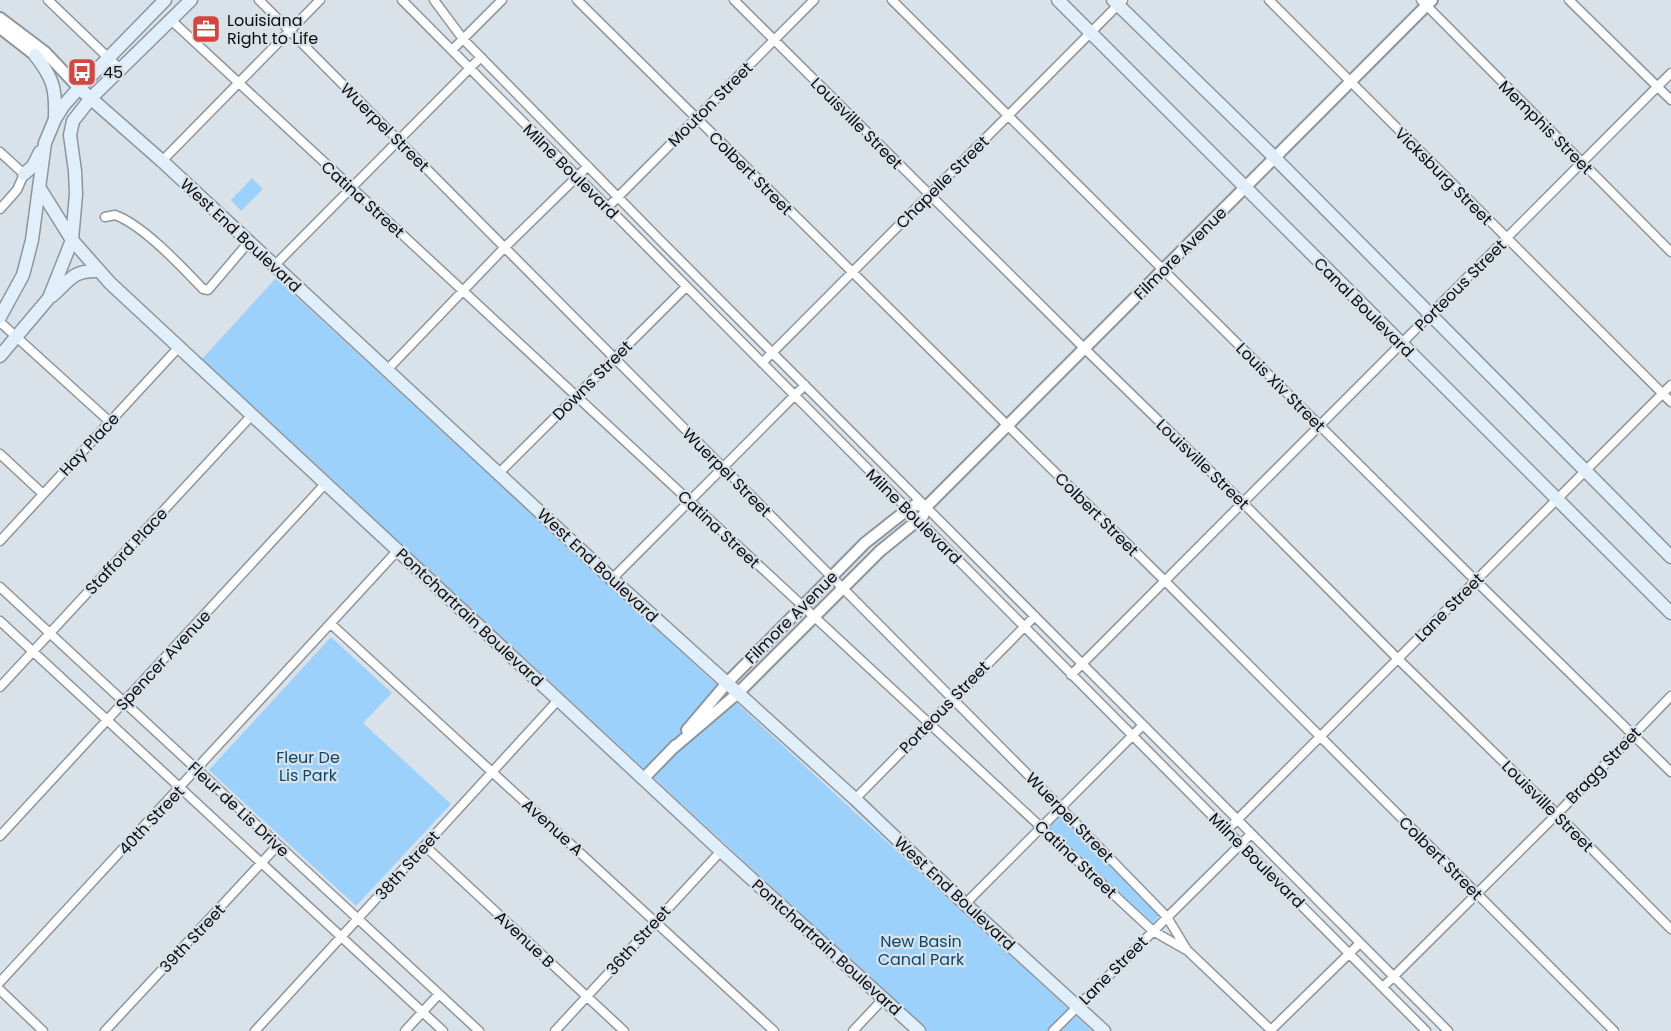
<svg xmlns="http://www.w3.org/2000/svg" width="1671" height="1031" viewBox="0 0 1671 1031" font-family="Poppins,sans-serif">
  <style>
    .green { fill: #9cd1fb }
    .lines { fill: none; stroke-linecap: round; stroke-linejoin: round }
    .minor-casing { stroke: #8d959c; stroke-width: 11 }
    .tertiary-casing { stroke: #8d959c; stroke-width: 14 }
    .secondary-casing { stroke: #8d959c; stroke-width: 15 }
    .minor { stroke: #fff; stroke-width: 8 }
    .tertiary { stroke: #fff; stroke-width: 10 }
    .secondary { stroke: #e1effa; stroke-width: 12 }
    .labels { text-anchor: middle; stroke-width: 4.5; stroke-linejoin: round; paint-order: stroke }
    .poi-label { font-size: 16px; fill: #0b0d10; stroke: #d9e2e9; text-anchor: start }
    .street-label { font-size: 16px; fill: #0b0d10; stroke: #d9e2e9 }
    .park-label { font-size: 16px; fill: #094970; stroke: #d9e2e9 }
  </style>
  <rect width="100%" height="100%" fill="#d9e2e9"/>
  <!-- green -->
  <path class="green" d="M252 178 263 189 241 211 231 200Z
    M276 278 1092 1031H927L202 359Z
    M331 637 392 693 363 723 451 804 356 906 209 770Z
    M1060 814 1160 915 1153 923 1047 827Z"/>
  <g class="lines">
    <!-- minor casing -->
    <g class="minor-casing">
      <path id="minor" d="M48 0 120 69
        M259 0 1060 807 1167 917 1187 950
        M402 0 1426 1031
        M434 0 463 39 660 240 1448 1031
        M577 0 1165 581 1614 1031
        M734 0 1085 349 1243 503 1398 659 1557 814 1671 929
        M892 0 1476 581 1671 772
        M1269 0 1671 402
        M1421 0 1671 252
        M1569 0 1671 100
        M171 20 1153 931 1188 951 1272 1031
        M452 50 502 0
        M0 152 24 174 17 190 0 209
        M162 161 320 0
        M607 208 814 0
        M105 217 115 215C143 225 182 267 203 289L208 290 248 243
        M274 266 481 57
        M0 322 110 422
        M762 363 1123 0
        M387 370 505 247 588 166
        M0 454 43 494
        M499 473 686 287
        M0 541 178 348
        M612 579 805 385
        M0 587 479 1031
        M0 621 443 1031
        M331 624 774 1031
        M1071 675 1671 73
        M0 687 252 415
        M855 799 1035 616
        M1227 830 1671 385
        M0 836 325 484
        M425 846 624 1031
        M965 904 1143 725
        M0 982 398 550
        M1383 987 1557 814 1671 696
        M0 990 43 1031
        M105 1031 278 845
        M255 1031 559 699
        M405 1031 439 994
        M555 1031 721 851
        M853 1031 884 998
        M1053 1031 1251 834
        M1270 1031 1360 943"/>
    </g>
    <!-- tertiary casing -->
    <g class="tertiary-casing">
      <path id="tertiary" d="M0 18 45 52 79 88
        M0 28 40 59
        M687 730 727 683 865 543 903 513 915 505 927 506
        M671 750 738 693 880 551 923 516 927 506 1432 0
        M644 778 676 745"/>
    </g>
    <!-- secondary casing -->
    <g class="secondary-casing">
      <path id="secondary" d="M1058 0 1671 613
        M1113 0 1270 153 1671 557
        M35 55C53 78 56 88 55 117
        M79 88 162 161 612 579 855 799 965 904 1104 1031
        M24 174 33 166 40 152
        M39 187 72 240 110 283 721 851 919 1031
        M52 296C70 280 73 270 98 271
        M0 317 23 275 32 240 45 143 55 119 63 106 79 88 165 0
        M0 356 49 298 72 240 76 194 75 171 70 135 73 121 91 98 191 0"/>
    </g>
    <!-- minor -->
    <use href="#minor" class="minor"/>
    <!-- tertiary -->
    <use href="#tertiary" class="tertiary"/>
    <!-- secondary -->
    <use href="#secondary" class="secondary"/>
  </g>
  <!-- icons -->
  <defs>
    <g id="office-square" transform="scale(1.5)"><rect x="-9" y="-9" width="18" height="18" rx="4" fill="#d5473e" stroke="#d9e2e9"/><path d="M-6-3h4V-5.5h4V-3h4V5H-6ZM-1-4.5V-3h2v-1.5ZM-6 0V1H6V0Z" fill="#fff"/></g>
    <g id="bus-square" transform="scale(1.5)"><rect x="-9" y="-9" width="18" height="18" rx="4" fill="#d5473e" stroke="#d9e2e9"/><path d="M-5-6H5V4H4V6H2V4H-2V6H-4V4H-5ZM-3.5-4V0h7V-4ZM-3.5 1.2v1.5H-2V1.2ZM2 1.2v1.5H3.5V1.2Z" fill="#fff"/></g>
  </defs>
  <g fill-rule="evenodd">
    <use href="#office-square" x="206" y="29"/>
    <use href="#bus-square" x="82" y="72"/>
  </g>
  <g class="labels">
    <!-- poi labels -->
    <g class="poi-label">
      <text x="227" y="26">Louisiana<tspan x="227" dy="18">Right to Life</tspan></text>
      <text x="103" y="78">45</text>
    </g>
    <!-- street labels -->
    <g class="street-label">
      <text transform="translate(710 104) rotate(-45)" y="6">Mouton Street</text>
      <text transform="translate(857 123) rotate(45)" y="6">Louisville Street</text>
      <text transform="translate(385 127) rotate(45)" y="6">Wuerpel Street</text>
      <text transform="translate(1546 127) rotate(45)" y="6">Memphis Street</text>
      <text transform="translate(571 171) rotate(45)" y="6">Milne Boulevard</text>
      <text transform="translate(751 173) rotate(45)" y="6">Colbert Street</text>
      <text transform="translate(1444 176) rotate(45)" y="6">Vicksburg Street</text>
      <text transform="translate(942 182) rotate(-45)" y="6">Chapelle Street</text>
      <text transform="translate(363 199) rotate(42)" y="6">Catina Street</text>
      <text transform="translate(241 235) rotate(43)" y="6">West End Boulevard</text>
      <text transform="translate(1180 253) rotate(-45)" y="6">Filmore Avenue</text>
      <text transform="translate(1460 285) rotate(-45)" y="6">Porteous Street</text>
      <text transform="translate(1364 307) rotate(45)" y="6">Canal Boulevard</text>
      <text transform="translate(592 380) rotate(-45)" y="6">Downs Street</text>
      <text transform="translate(1281 387) rotate(45)" y="6">Louis Xiv Street</text>
      <text transform="translate(89 444) rotate(-47)" y="6">Hay Place</text>
      <text transform="translate(1203 464) rotate(44)" y="6">Louisville Street</text>
      <text transform="translate(727 472) rotate(45)" y="6">Wuerpel Street</text>
      <text transform="translate(1097 514) rotate(45)" y="6">Colbert Street</text>
      <text transform="translate(914 516) rotate(45)" y="6">Milne Boulevard</text>
      <text transform="translate(719 529) rotate(43)" y="6">Catina Street</text>
      <text transform="translate(126 551) rotate(-47)" y="6">Stafford Place</text>
      <text transform="translate(598 565) rotate(43)" y="6">West End Boulevard</text>
      <text transform="translate(1449 607) rotate(-45)" y="6">Lane Street</text>
      <text transform="translate(470 617) rotate(43)" y="6">Pontchartrain Boulevard</text>
      <text transform="translate(791 617) rotate(-45)" y="6">Filmore Avenue</text>
      <text transform="translate(163 660) rotate(-47)" y="6">Spencer Avenue</text>
      <text transform="translate(944 707) rotate(-46)" y="6">Porteous Street</text>
      <text transform="translate(1603 765) rotate(-46)" y="6">Bragg Street</text>
      <text transform="translate(1548 806) rotate(45)" y="6">Louisville Street</text>
      <text transform="translate(239 809) rotate(43)" y="6">Fleur de Lis Drive</text>
      <text transform="translate(1070 817) rotate(46)" y="6">Wuerpel Street</text>
      <text transform="translate(151 820) rotate(-47)" y="6">40th Street</text>
      <text transform="translate(553 827) rotate(42)" y="6">Avenue A</text>
      <text transform="translate(1441 858) rotate(45)" y="6">Colbert Street</text>
      <text transform="translate(1076 859) rotate(43)" y="6">Catina Street</text>
      <text transform="translate(1257 860) rotate(45)" y="6">Milne Boulevard</text>
      <text transform="translate(407 865) rotate(-48)" y="6">38th Street</text>
      <text transform="translate(955 893) rotate(43)" y="6">West End Boulevard</text>
      <text transform="translate(192 938) rotate(-47)" y="6">39th Street</text>
      <text transform="translate(525 939) rotate(43)" y="6">Avenue B</text>
      <text transform="translate(638 940) rotate(-48)" y="6">36th Street</text>
      <text transform="translate(827 947) rotate(42)" y="6">Pontchartrain Boulevard</text>
      <text transform="translate(1113 970) rotate(-45)" y="6">Lane Street</text>
    </g>
    <!-- park labels -->
    <g class="park-label">
      <text x="308" y="763">Fleur De<tspan x="308" dy="18">Lis Park</tspan></text>
      <text x="921" y="947">New Basin<tspan x="921" dy="18">Canal Park</tspan></text>
    </g>
  </g>
</svg>
